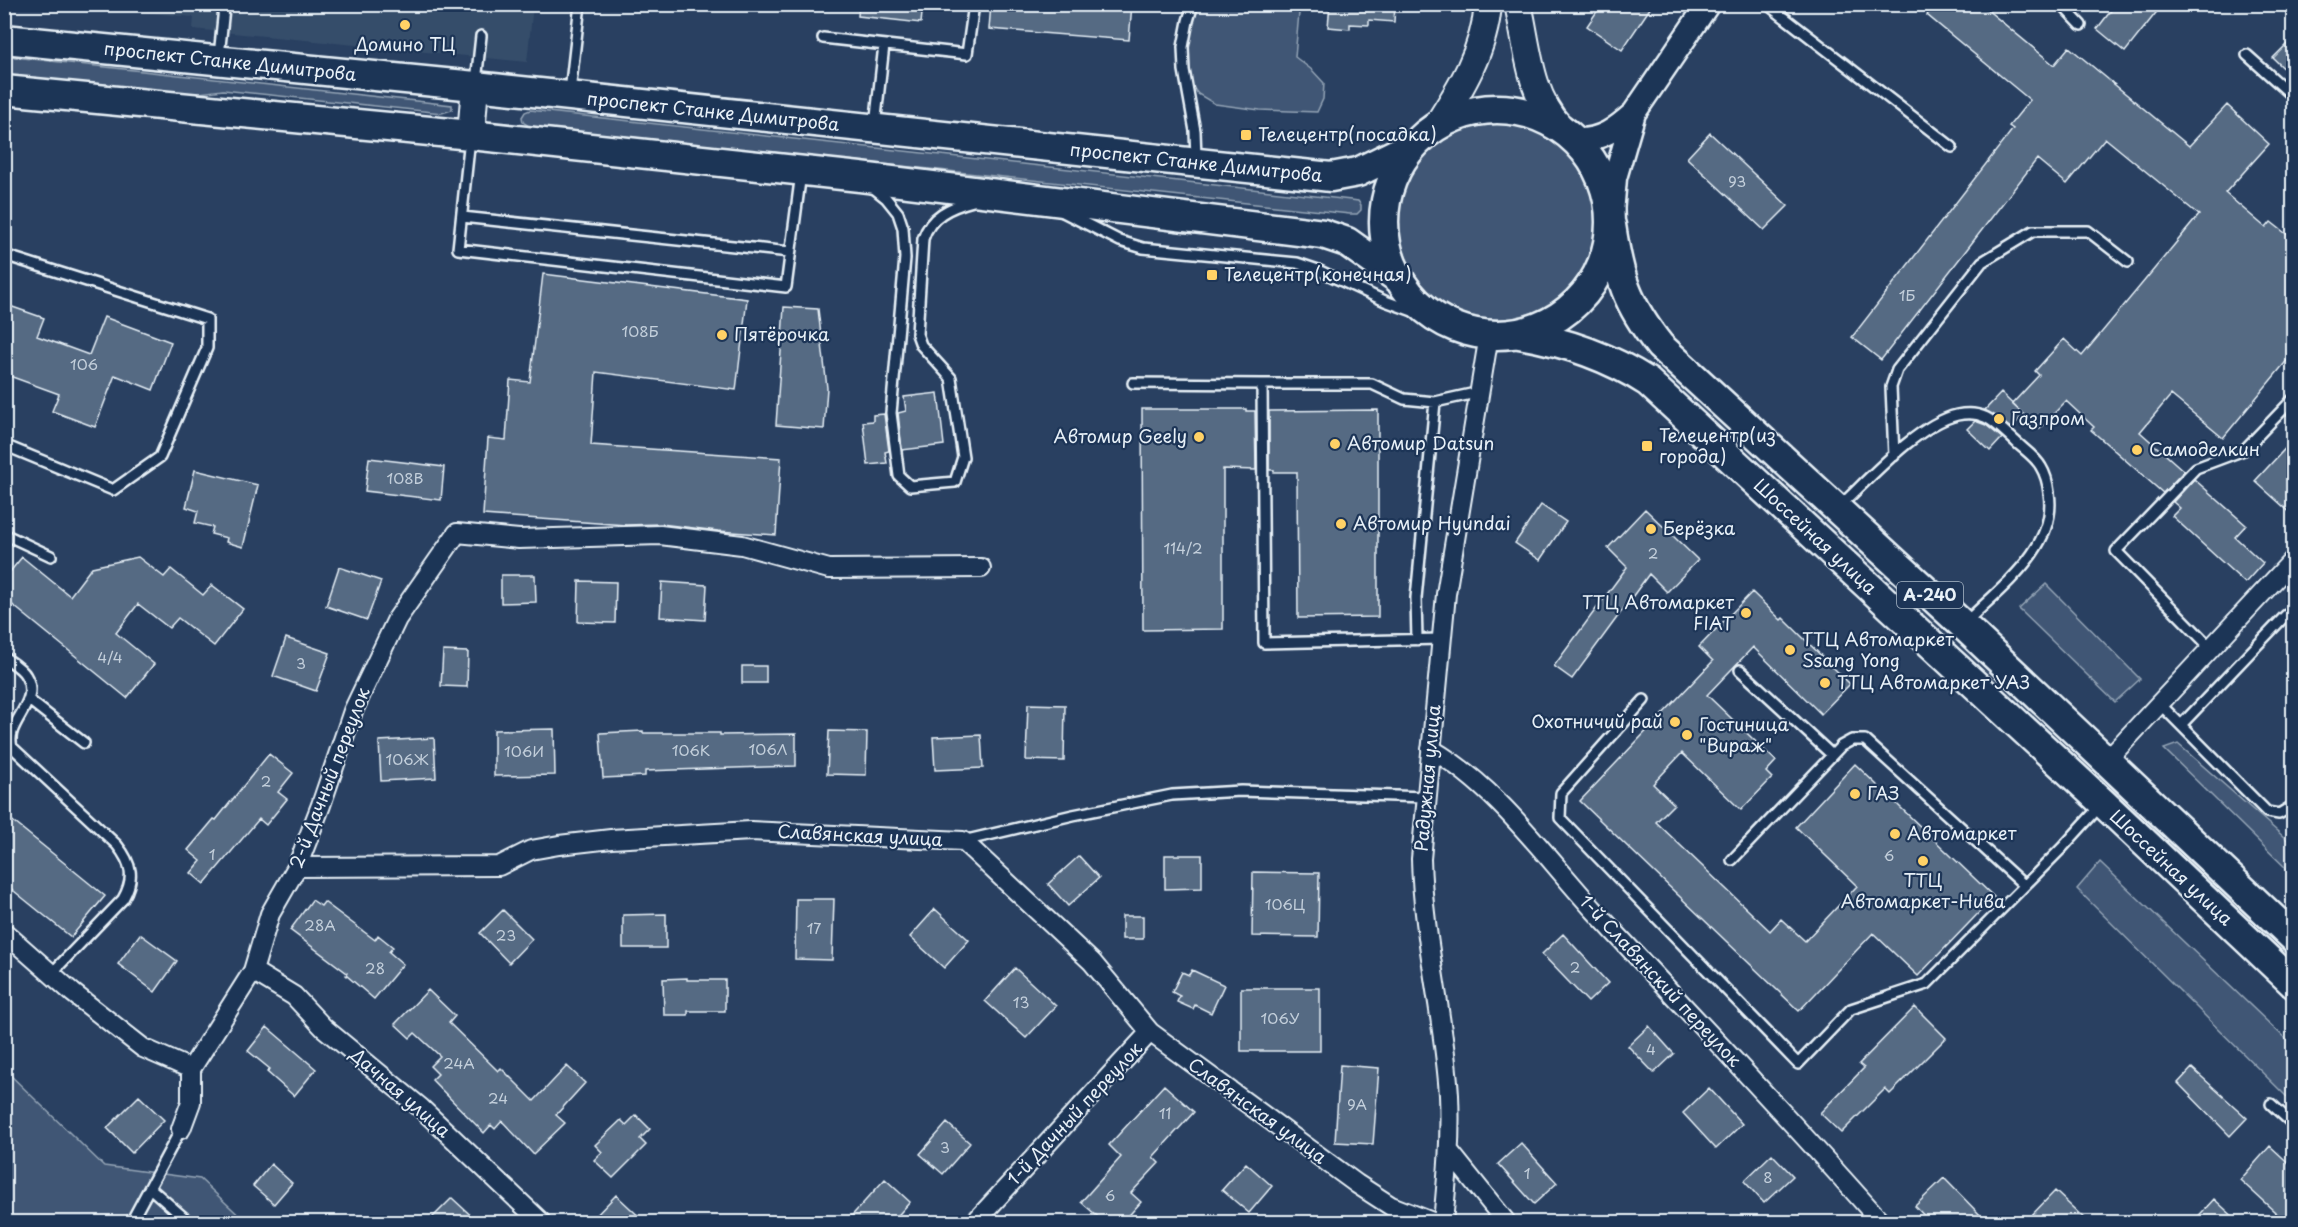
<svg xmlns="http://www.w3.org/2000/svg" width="2298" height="1227" viewBox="0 0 2298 1227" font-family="'Playpen Sans',sans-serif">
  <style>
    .built { fill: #364d6b }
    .green { fill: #415774; stroke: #94a4b6; stroke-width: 1.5 }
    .building { fill: #556a83; stroke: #e8f1f8; stroke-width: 1.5 }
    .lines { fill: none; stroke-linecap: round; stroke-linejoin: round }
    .service-casing { stroke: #e8f1f8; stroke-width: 14 }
    .minor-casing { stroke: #e8f1f8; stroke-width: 22 }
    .tertiary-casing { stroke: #e8f1f8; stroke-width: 27 }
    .secondary-casing { stroke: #e8f1f8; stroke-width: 30 }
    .primary-casing { stroke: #e8f1f8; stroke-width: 33 }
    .service { stroke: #1d3557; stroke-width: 9 }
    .minor { stroke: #1d3557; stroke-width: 18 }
    .tertiary { stroke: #1d3557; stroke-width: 22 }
    .secondary { stroke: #1d3557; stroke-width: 26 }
    .primary { stroke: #1d3557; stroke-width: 28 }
    .poi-dot { fill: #ffd166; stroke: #1d3557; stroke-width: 2 }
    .labels { text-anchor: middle; stroke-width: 4.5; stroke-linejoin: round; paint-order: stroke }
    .number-label { font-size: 15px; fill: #c3cfdb }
    .shield { fill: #1d3557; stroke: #abb9c8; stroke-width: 1.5 }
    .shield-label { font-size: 16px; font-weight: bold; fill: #e8f1f8 }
    .poi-label { font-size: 18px; fill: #e8f1f8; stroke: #1d3557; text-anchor: start }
    .street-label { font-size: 18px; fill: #e8f1f8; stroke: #1d3557 }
  </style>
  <rect width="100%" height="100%" fill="#294061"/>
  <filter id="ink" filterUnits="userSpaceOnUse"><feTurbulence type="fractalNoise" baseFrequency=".0167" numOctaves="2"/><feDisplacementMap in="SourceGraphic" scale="12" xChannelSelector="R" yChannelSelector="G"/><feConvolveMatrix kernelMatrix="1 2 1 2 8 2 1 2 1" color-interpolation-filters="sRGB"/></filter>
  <g filter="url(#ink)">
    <!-- built -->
    <path class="built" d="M60 5H533L527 62 193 29 194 17Z"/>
    <!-- green -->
    <path class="green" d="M1201 5H1294L1299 13 1295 57 1312 70 1324 83 1323 99 1317 112 1260 110 1215 104 1198 94 1191 85 1187 65 1188 42 1195 16Z
      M5 56 452 105V110L442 113 223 90 184 95 5 76Z
      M530 110 1351 200 1358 201 1361 205V210L1357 214H1350L529 126 523 122 522 117 525 112Z
      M1399 221a98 98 0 1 1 196 0a98 98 0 1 1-196 0Z
      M2046 584 2140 679 2115 702 2019 609Z
      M2178 744 2293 845V875L2164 749Z
      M2100 862 2293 1046V1103L2077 889Z
      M4 1069 104 1166 200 1179 246 1222H5Z"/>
    <!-- building -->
    <path class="building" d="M859 4H923L921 23 858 16Z
      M991 4H1132L1129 40 989 29Z
      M1330 4H1395L1394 22 1369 20V25L1350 24V29L1328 27Z
      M1602 4H1653L1622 50 1587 26Z
      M1935 4H1980L2054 65 2069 47 2189 146 2227 105 2269 144 2225 193 2266 228 2271 222 2294 240V352L2223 438 2171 395 2140 432 2184 471 2163 493 2091 430 2094 427 2066 401 2039 429 2012 404 2039 375 2035 371 2064 339 2082 356 2199 215 2105 138 2067 184 2037 159 1881 360 1852 337 2013 129 2009 126 2030 100 1927 15Z
      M2116 4H2163L2125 52 2097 29Z
      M2294 37V78L2273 58Z
      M1710 133 1788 206 1764 230 1687 158Z
      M543 274 747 299 736 390 596 372 591 445 781 458 776 535 718 531 661 524 626 525 483 515 488 438 506 440 510 380 530 382Z
      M4 304 44 318 37 336 89 355 104 317 171 342 153 390 115 375 95 427 52 411 59 394 4 374Z
      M784 307 818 309 827 388 824 429 776 425Z
      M938 393 944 445 902 450 898 413 906 411 904 397Z
      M2001 393 2024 415 2011 428 1985 410Z
      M1142 409H1246V411H1255L1256 470 1223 469V629L1143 630Z
      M1378 410V617L1298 618 1297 472H1274V470H1269V411Z
      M884 414 889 451 885 452 887 463 868 465 863 422 873 421V415Z
      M1975 421 1986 425 2002 438 1990 451 1967 429Z
      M2294 439V516L2255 481Z
      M369 458 444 467 441 500 365 491Z
      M195 470 258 485 243 547 226 542 227 538 211 534 213 527 195 523 198 511 186 507Z
      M2194 479 2246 525 2235 537 2263 563 2245 583 2172 516 2180 508 2173 502Z
      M1541 505 1566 522 1540 560 1515 543Z
      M1645 509 1698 560 1667 592 1649 574 1572 679 1554 666 1627 567 1608 548Z
      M22 557 70 596 92 567 138 557 164 577 171 569 203 595 212 585 243 609 214 646 178 618 169 628 138 604 116 633 154 664 127 698 4 598V579Z
      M339 567 381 581 367 620 326 606Z
      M501 575H535L536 602 501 603Z
      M579 581 616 582 615 623 578 622Z
      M662 582 707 585 705 620 660 617Z
      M1752 592 1781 620 1783 618 1850 684 1821 714 1753 647 1707 695 1776 761 1766 772 1772 778 1741 810 1682 753 1653 784 1674 804 1656 822 1770 931 1781 919 1805 941 1857 886 1796 827 1855 764 1994 897 1918 976 1873 933 1799 1011 1580 801 1713 661 1699 647Z
      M286 638 330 653 316 691 273 676Z
      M443 651 468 652 467 687 441 686Z
      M742 666H766V683H742Z
      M1028 704 1065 705 1064 761 1026 760Z
      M554 729 555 775 494 776V730Z
      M643 731V733H720V735L796 734V766L645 771V776L603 778 600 733Z
      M829 731 867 732 866 775 827 774Z
      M981 735 983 768 935 770 933 737Z
      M434 738 436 778 381 781 379 741Z
      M269 754 293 773 278 792 287 799 266 825 259 819 204 884 191 873 201 861 188 850 214 819 216 820Z
      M4 814 105 896 71 937 4 883Z
      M1165 855H1202V888L1165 889Z
      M1079 856 1099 878 1068 906 1048 884Z
      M1253 872 1319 873 1318 937 1252 936Z
      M796 899H834L832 960 795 959Z
      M312 900 321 906 324 902 375 940 378 935 393 947 389 952 403 964 374 999 346 975 347 973 290 930Z
      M935 909 969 940 944 968 910 937Z
      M503 910 532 939 509 963 480 933Z
      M666 914V948H623V915Z
      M1122 916H1143V939H1122Z
      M140 934 177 961 155 992 118 964Z
      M1563 934 1608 983 1588 1002 1542 954Z
      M1015 968 1056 1006 1026 1038 985 1001Z
      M1192 970 1224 985 1211 1013 1195 1005 1193 1009 1177 1002 1180 996 1172 992 1182 972 1189 975Z
      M687 978V980H725V1011H688V1015H664L663 979Z
      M1241 988H1320V1051H1241Z
      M428 990 455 1016 449 1023 498 1071 501 1068 534 1101 567 1066 585 1083 556 1115 565 1123 533 1154 502 1121 495 1129 491 1125 484 1133 432 1080 438 1074 430 1066 440 1056 415 1033 410 1038 395 1024Z
      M1915 1007 1946 1038 1890 1094 1885 1089 1841 1133 1820 1113 1864 1068 1859 1064Z
      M1649 1026 1674 1054 1654 1073 1628 1046Z
      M267 1027 316 1069 294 1096 267 1072 270 1069 248 1051Z
      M1340 1065 1379 1068 1373 1144 1335 1142Z
      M2192 1068 2247 1118 2230 1136 2178 1083Z
      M1164 1085 1194 1112 1153 1157 1159 1163 1131 1193 1141 1202 1123 1222H1104L1081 1202 1121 1157 1109 1145Z
      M1709 1088 1742 1124 1716 1149 1683 1113Z
      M139 1096 164 1120 132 1153 107 1128Z
      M636 1115 650 1129 640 1139 646 1145 613 1178 594 1160 602 1152 595 1145 621 1120 626 1125Z
      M947 1123 970 1143 943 1174 920 1154Z
      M1521 1143 1557 1183 1534 1204 1498 1164Z
      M2270 1146 2294 1168V1222H2286L2240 1180Z
      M1772 1154 1793 1176 1764 1203 1744 1181Z
      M1246 1163 1272 1186 1249 1213 1222 1190Z
      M271 1164 292 1183 274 1204 253 1186Z
      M1944 1178 1987 1222H1930L1915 1206Z
      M885 1179 910 1202 892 1222H846Z
      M2055 1191 2088 1222H2025Z
      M616 1195 645 1222H590Z
      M452 1198 478 1222H428Z
      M2214 1199 2239 1222H2193Z"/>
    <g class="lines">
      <!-- service casing -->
      <g class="service-casing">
        <path id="service" d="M1193 4 1188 21 1183 47 1184 70 1195 131 1196 158
          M1767 4 1952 147
          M2061 4 2081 25
          M823 38 967 54 974 4
          M2247 55 2294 97
          M219 56 224 8
          M476 82 481 36
          M570 92 580 4
          M875 126 884 45
          M470 138 458 249 786 287 801 173
          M871 186 886 198 898 213 903 228 905 258 891 413 899 476 910 486 955 482 963 457 951 378 921 345 917 334 923 239C930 216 950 207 973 201
          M1063 212 1120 241 1143 248 1297 263 1318 270 1385 301 1443 322
          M462 217 790 252
          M4 255 207 319V348L160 457 113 490 4 445
          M1133 383 1262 384
          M1894 456 1891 387 1897 370 1982 262 2033 231H2088L2128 262
          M1838 508C1868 480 1918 424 1957 415 1985 409 1996 424 2015 441 2023 449 2036 457 2041 467 2046 475 2048 484 2049 493 2058 547 2000 588 1966 622
          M4 534 51 556
          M1441 639 1264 643 1262 384H1372L1404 399 1435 402 1480 392
          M1417 640 1416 598 1435 402
          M2210 647 2116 551 2196 468 2244 450 2294 398
          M4 657C11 662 22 668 26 676 42 703 4 722 12 747L117 845C132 864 135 878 123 899L52 973
          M1740 670 1832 755
          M29 700 84 743
          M1644 700 1561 793 1560 818 1798 1064 1851 1009 1927 984 2062 848 2101 805
          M2160 704 2267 812 2279 814 2294 805
          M2181 725 2286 615 2294 613
          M963 841 1073 815 1172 795 1241 791 1426 797
          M1732 860 1841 746 1852 740H1865L2024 885
          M2271 1104 2294 1125
          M150 1188 189 1222
          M131 1222 181 1129"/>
      </g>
      <!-- minor casing -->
      <g class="minor-casing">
        <path id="minor" d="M1431 749C1497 787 1544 855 1595 911 1690 1014 1788 1116 1881 1222
          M2106 761 2294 559
          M297 867 499 866 531 850 559 845 611 839 751 831 963 841 1092 962 1150 1032 1357 1184 1391 1206 1432 1222
          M4 932 73 993 143 1048 191 1069
          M253 971 294 996 324 1028 421 1108 541 1222
          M181 1129 191 1102V1069L253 971 270 914 297 867 321 805 353 711 397 619 457 533 519 539 660 535 742 545 829 569 981 568
          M1450 1152 1506 1222
          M975 1222 1150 1032
          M1443 1222C1447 1180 1451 1138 1449 1095 1444 1015 1423 938 1421 859L1446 594 1489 335"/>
      </g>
      <!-- tertiary casing -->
      <g class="tertiary-casing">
        <path id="tertiary" d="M1575 140C1601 141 1616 129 1634 113L1708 4
          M1611 225 1615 178 1634 113"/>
      </g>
      <!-- secondary casing -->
      <g class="secondary-casing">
        <path id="secondary" d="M1518 4C1528 47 1529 94 1560 127
          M1436 127C1460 90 1485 50 1488 4
          M471 135 475 86"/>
      </g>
      <!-- primary casing -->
      <g class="primary-casing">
        <path id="primary" d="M4 39 475 86 1331 177 1358 172 1415 144
          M4 90 471 135 860 177 1323 234 1347 242 1399 279
          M1384 222a113 113 0 1 1 226 0a113 113 0 1 1-226 0Z
          M1611 225C1619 278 1626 303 1660 346L1963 625 2294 938
          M1519 334C1566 342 1608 356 1648 382L2103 803 2294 984"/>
      </g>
      <!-- service -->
      <use href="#service" class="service"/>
      <!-- minor -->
      <use href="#minor" class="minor"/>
      <!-- tertiary -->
      <use href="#tertiary" class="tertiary"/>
      <!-- secondary -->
      <use href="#secondary" class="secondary"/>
      <!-- primary -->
      <use href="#primary" class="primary"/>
    </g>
  </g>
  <!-- markers -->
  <g class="poi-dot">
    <circle cx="405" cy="25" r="6"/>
    <rect x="1240" y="129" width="12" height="12" rx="3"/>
    <rect x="1206" y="269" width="12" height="12" rx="3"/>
    <circle cx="722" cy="335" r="6"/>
    <circle cx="1999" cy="419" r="6"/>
    <circle cx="1199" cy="437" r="6"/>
    <circle cx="1335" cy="444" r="6"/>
    <rect x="1641" y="440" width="12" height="12" rx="3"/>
    <circle cx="2137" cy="450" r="6"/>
    <circle cx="1341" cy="524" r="6"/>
    <circle cx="1651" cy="529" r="6"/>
    <circle cx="1746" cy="613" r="6"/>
    <circle cx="1790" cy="650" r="6"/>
    <circle cx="1825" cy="683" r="6"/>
    <circle cx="1675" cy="722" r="6"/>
    <circle cx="1687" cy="735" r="6"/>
    <circle cx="1855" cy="794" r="6"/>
    <circle cx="1895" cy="834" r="6"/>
    <circle cx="1923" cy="861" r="6"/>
  </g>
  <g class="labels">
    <!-- number labels -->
    <g class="number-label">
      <text x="1737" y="187">93</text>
      <text x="1907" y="301">1Б</text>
      <text x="640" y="337">108Б</text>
      <text x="84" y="370">106</text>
      <text x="405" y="484">108В</text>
      <text x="1183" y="554">114/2</text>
      <text x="1653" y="559">2</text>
      <text x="110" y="663">4/4</text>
      <text x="301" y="669">3</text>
      <text x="768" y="755">106Л</text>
      <text x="691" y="756">106К</text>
      <text x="524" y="757">106И</text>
      <text x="407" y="765">106Ж</text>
      <text x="266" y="787">2</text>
      <text x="212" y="860">1</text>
      <text x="1889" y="861">6</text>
      <text x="1285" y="910">106Ц</text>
      <text x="320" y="931">28А</text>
      <text x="814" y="934">17</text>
      <text x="506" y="941">23</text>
      <text x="1575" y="973">2</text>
      <text x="375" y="974">28</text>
      <text x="1021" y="1008">13</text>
      <text x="1280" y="1024">106У</text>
      <text x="1651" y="1055">4</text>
      <text x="459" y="1069">24А</text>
      <text x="498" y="1104">24</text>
      <text x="1357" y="1110">9А</text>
      <text x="1165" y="1119">11</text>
      <text x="945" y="1153">3</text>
      <text x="1527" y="1179">1</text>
      <text x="1768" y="1183">8</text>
      <text x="1110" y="1201">6</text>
    </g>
    <!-- shield labels -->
    <rect class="shield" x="1897" y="582" width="66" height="26" rx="4.5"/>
    <g class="shield-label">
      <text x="1930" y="601">А-240</text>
    </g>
    <!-- poi labels -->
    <g class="poi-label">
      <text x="405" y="51" text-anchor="middle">Домино ТЦ</text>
      <text x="1258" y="141">Телецентр(посадка)</text>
      <text x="1224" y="281">Телецентр(конечная)</text>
      <text x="734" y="341">Пятёрочка</text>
      <text x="2011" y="425">Газпром</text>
      <text x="1659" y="442">Телецентр(из<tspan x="1659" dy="21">города)</tspan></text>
      <text x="1187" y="443" text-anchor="end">Автомир Geely</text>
      <text x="1347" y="450">Автомир Datsun</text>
      <text x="2149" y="456">Самоделкин</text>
      <text x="1353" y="530">Автомир Hyundai</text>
      <text x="1663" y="535">Берёзка</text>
      <text x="1734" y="609" text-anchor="end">ТТЦ Автомаркет<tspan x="1734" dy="21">FIAT</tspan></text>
      <text x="1802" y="646">ТТЦ Автомаркет<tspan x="1802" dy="21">Ssang Yong</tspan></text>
      <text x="1837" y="689">ТТЦ Автомаркет УАЗ</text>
      <text x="1663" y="728" text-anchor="end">Охотничий рай</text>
      <text x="1699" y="731">Гостиница<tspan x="1699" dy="21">"Вираж"</tspan></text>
      <text x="1867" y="800">ГАЗ</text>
      <text x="1907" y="840">Автомаркет</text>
      <text x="1923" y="887" text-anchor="middle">ТТЦ<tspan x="1923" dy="21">Автомаркет-Нива</tspan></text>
    </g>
    <!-- street labels -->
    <g class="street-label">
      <text transform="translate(230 62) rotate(6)" y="6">проспект Станке Димитрова</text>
      <text transform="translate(713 112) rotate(6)" y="6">проспект Станке Димитрова</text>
      <text transform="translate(1196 163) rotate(6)" y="6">проспект Станке Димитрова</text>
      <text transform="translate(1815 537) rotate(43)" y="6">Шоссейная улица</text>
      <text transform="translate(330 778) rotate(-69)" y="6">2-й Дачный переулок</text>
      <text transform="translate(1428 778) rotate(-85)" y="6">Радужная улица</text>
      <text transform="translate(860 836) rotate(3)" y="6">Славянская улица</text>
      <text transform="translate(2171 868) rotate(43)" y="6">Шоссейная улица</text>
      <text transform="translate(1660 981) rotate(47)" y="6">1-й Славянский переулок</text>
      <text transform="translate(400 1093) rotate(41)" y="6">Дачная улица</text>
      <text transform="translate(1257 1111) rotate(36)" y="6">Славянская улица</text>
      <text transform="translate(1075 1114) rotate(-47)" y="6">1-й Дачный переулок</text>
    </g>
  </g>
  <!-- margin -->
  <rect width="2298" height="1227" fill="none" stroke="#1d3557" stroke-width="24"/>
  <rect x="12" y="12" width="2274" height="1203" fill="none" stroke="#e8f1f8" stroke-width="2" filter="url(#ink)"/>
</svg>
